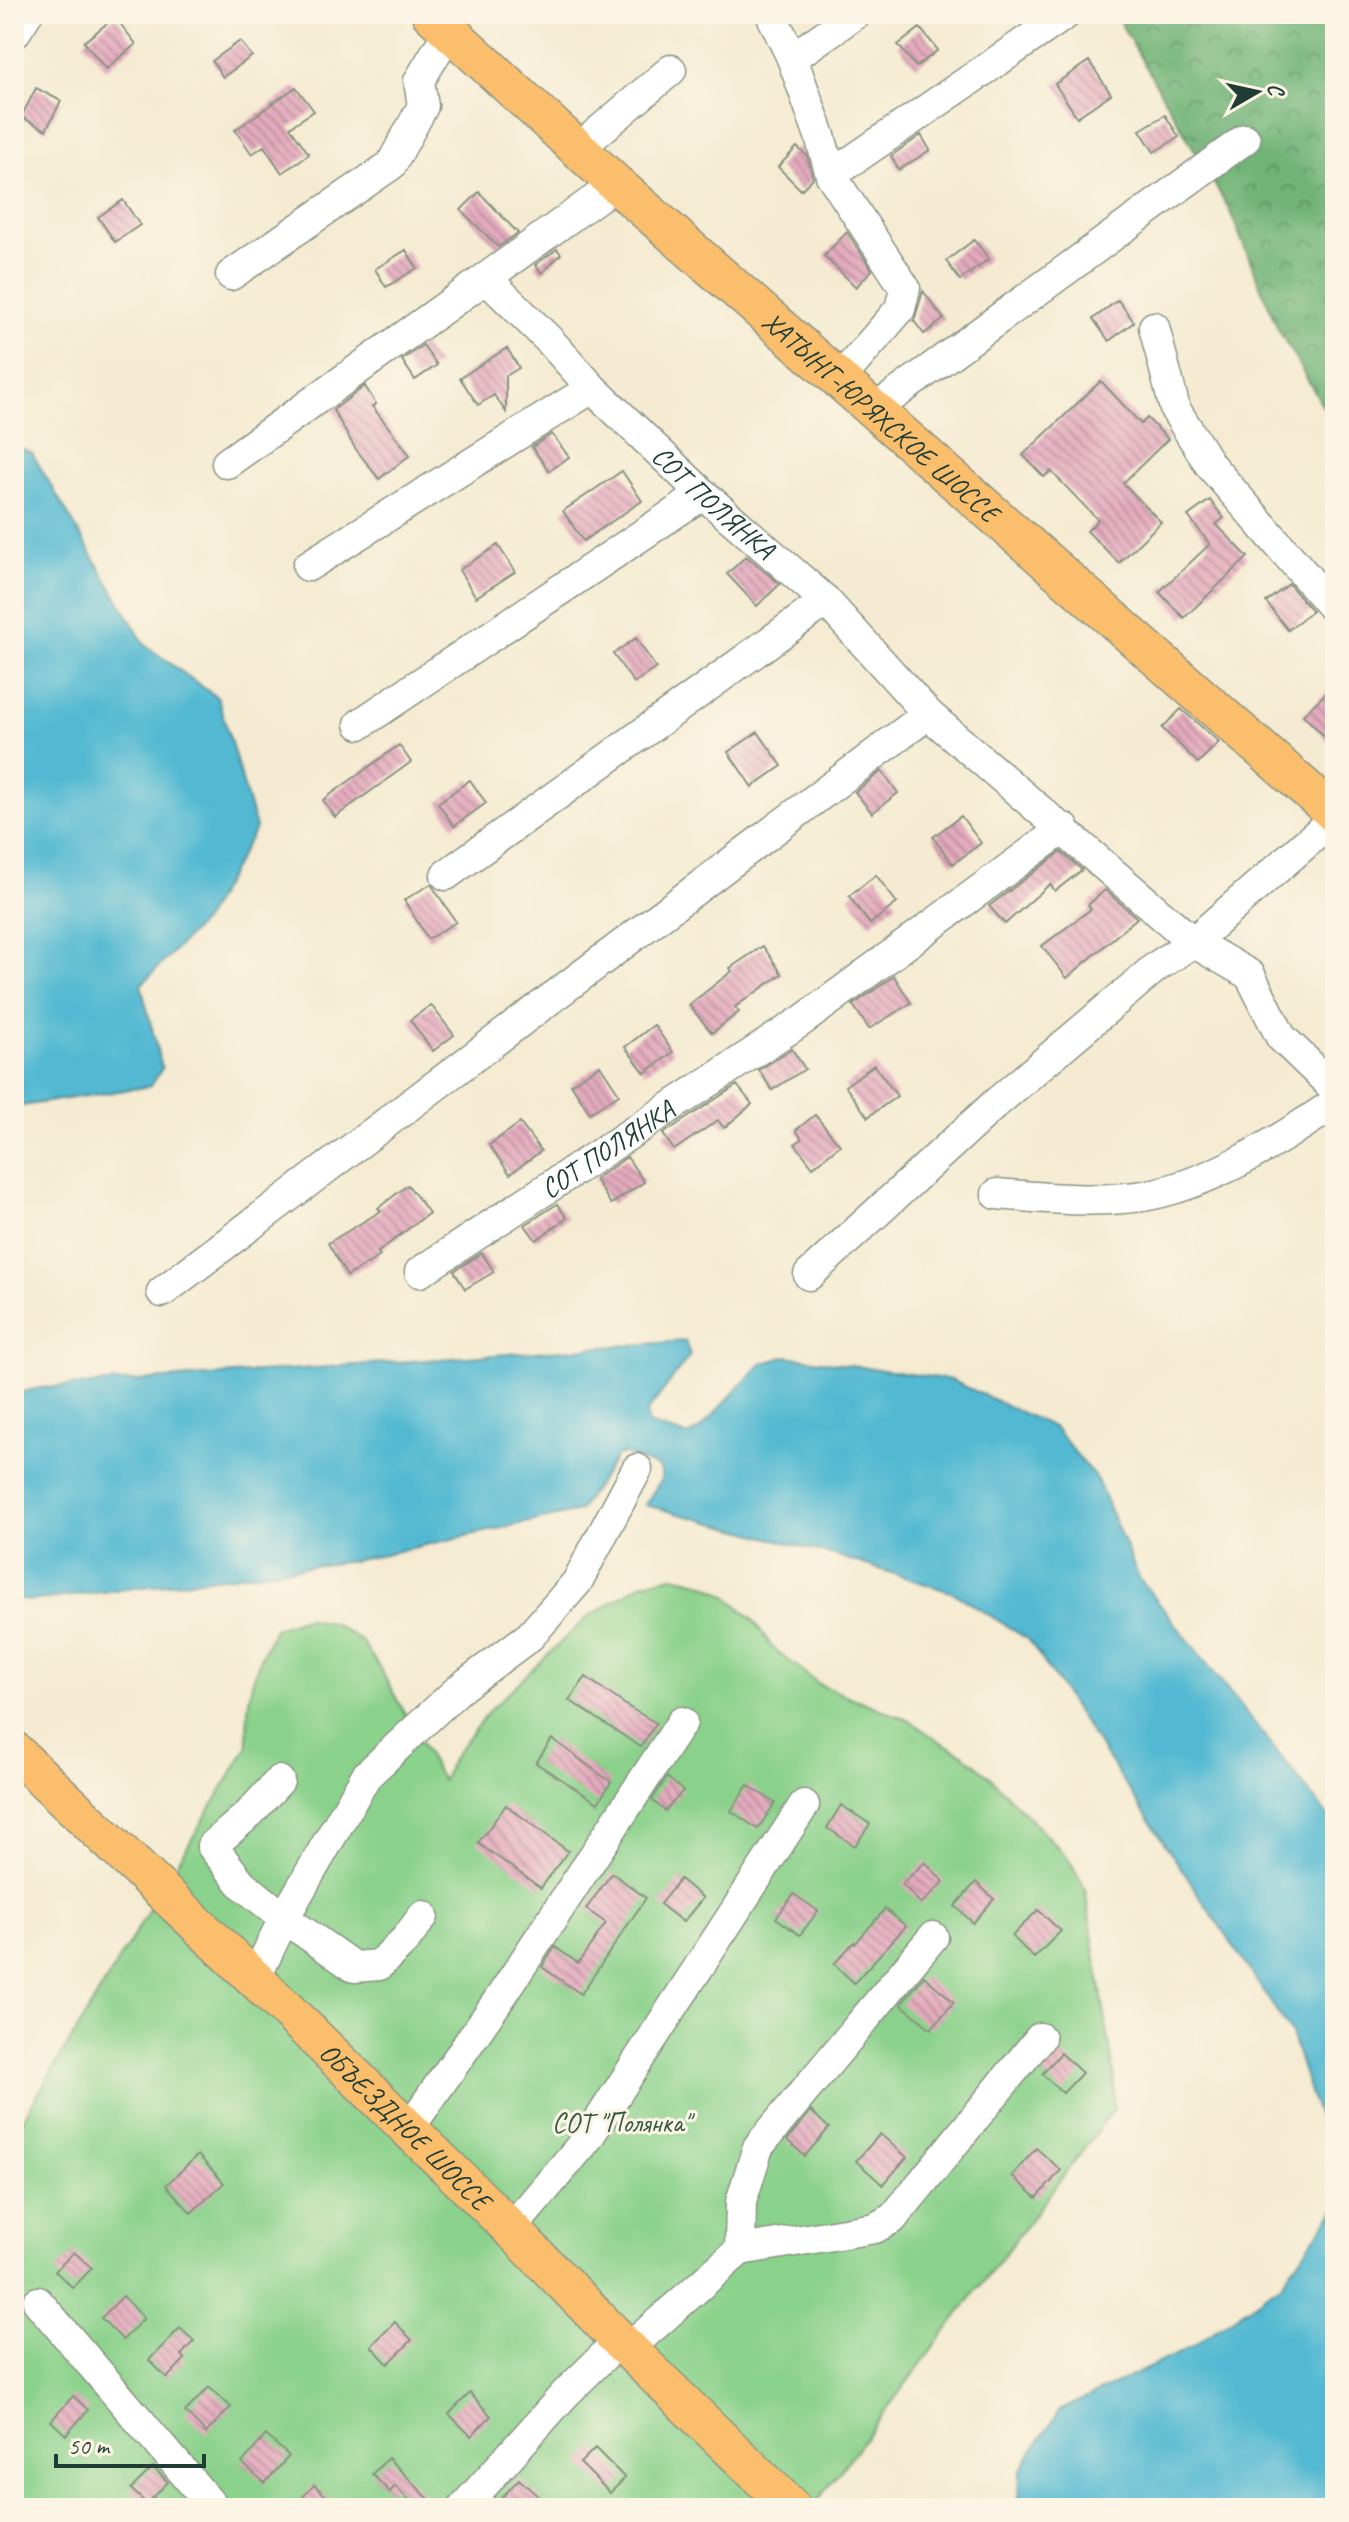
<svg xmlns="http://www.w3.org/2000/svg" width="1349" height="2522" viewBox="0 0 1349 2522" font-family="Caveat,sans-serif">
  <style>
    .green { fill: #8ad18b; stroke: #548760; stroke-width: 2 }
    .forest { fill: url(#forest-crowns); stroke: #477856; stroke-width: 2 }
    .water { fill: #53b9d2; stroke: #397b83; stroke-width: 2 }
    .building { fill: url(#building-back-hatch) }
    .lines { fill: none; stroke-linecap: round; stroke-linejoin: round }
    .minor-casing { stroke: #8a9483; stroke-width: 33 }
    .major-casing { stroke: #8a9483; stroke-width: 41 }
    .minor { stroke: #fff; stroke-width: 30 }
    .major { stroke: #fabe6d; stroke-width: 38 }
    .labels { text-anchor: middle; stroke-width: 6; stroke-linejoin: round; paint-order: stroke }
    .street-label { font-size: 28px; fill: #1f3d34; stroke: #fcf5e5 }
    .park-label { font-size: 28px; fill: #345b45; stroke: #fcf5e5 }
  </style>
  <defs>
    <pattern id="forest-crowns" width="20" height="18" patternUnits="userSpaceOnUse" patternTransform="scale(2)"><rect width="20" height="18" fill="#6fb377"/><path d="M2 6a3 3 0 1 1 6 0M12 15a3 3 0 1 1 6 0" fill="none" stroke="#5b9362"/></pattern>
    <pattern id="building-back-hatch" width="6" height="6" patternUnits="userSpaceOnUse" patternTransform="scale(2)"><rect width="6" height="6" fill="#e4aabe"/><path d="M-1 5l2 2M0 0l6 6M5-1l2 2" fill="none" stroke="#b88c9b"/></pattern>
  </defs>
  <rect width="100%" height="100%" fill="#fcf5e5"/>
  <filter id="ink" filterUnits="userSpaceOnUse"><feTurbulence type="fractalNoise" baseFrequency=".0125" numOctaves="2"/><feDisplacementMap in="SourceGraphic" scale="16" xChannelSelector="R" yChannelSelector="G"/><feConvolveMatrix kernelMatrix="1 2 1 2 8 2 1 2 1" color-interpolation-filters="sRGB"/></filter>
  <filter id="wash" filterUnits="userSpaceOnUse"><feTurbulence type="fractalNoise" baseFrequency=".006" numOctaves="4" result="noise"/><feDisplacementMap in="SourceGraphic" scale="32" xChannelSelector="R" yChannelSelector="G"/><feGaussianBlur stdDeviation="1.8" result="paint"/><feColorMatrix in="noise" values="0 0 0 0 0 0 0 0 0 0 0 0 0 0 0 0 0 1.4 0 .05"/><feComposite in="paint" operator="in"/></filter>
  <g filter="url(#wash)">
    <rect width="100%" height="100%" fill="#f5ebd2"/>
    <!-- green -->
    <path class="green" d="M673 1576 700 1582 727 1596 754 1621 772 1647 820 1685 910 1721 937 1740 963 1754 987 1774 1069 1859 1085 1889 1114 2074V2109L812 2508H14V2134L248 1746C245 1698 252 1670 275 1628L305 1618 335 1624 361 1641 378 1665 442 1781 454 1756 489 1711 585 1619 643 1583Z"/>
    <!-- forest -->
    <path class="forest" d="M1115 14H1331L1335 22V420L1324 408 1278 329 1229 209Z"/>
    <!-- water -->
    <path class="water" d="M14 446 32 453 145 645 218 698 256 828 204 920 141 985 162 1068 151 1086 14 1107Z
      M685 1341 690 1355 647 1412 648 1424 688 1436 699 1430 761 1364 787 1356 951 1380 1055 1428 1097 1480 1139 1578 1335 1825V2170L1291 2033 1029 1640 954 1593 838 1556 645 1505 662 1478 660 1468 625 1454 617 1456 579 1511 353 1561 30 1601 14 1598V1394L40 1388Z
      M1335 2210V2508H1019L1020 2471 1059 2411 1192 2347 1280 2285Z"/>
    <g id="blocks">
      <!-- building -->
      <path class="building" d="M115 17 136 44 106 69 84 42Z
        M920 28 938 50 916 67 898 45Z
        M240 41 252 56 223 77 212 61Z
        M1089 61 1111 94 1077 117 1055 84Z
        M296 87 314 111 290 127 309 154 282 173 264 146 252 154 235 130Z
        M36 88 61 101 46 130 21 117Z
        M1165 115 1179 137 1154 152 1140 130Z
        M921 135 930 150 899 170 891 156Z
        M797 147 807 156 813 178 801 190 778 167Z
        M479 192 518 233 498 247 461 210Z
        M123 200 140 225 115 242 98 217Z
        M847 232 872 270 856 287 824 256Z
        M974 240 989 259 960 280 946 261Z
        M557 249 561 254 542 273 535 265Z
        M406 250 417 268 386 287 375 269Z
        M923 291 944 319 924 334 914 321Z
        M1118 300 1134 322 1109 341 1093 319Z
        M423 345 437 365 415 380 402 360Z
        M507 348 519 368 506 376V412L494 395 478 405 460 378Z
        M1101 381 1141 424 1147 418 1168 439 1123 483 1161 522 1119 563 1087 531 1098 520 1051 471 1044 477 1023 455Z
        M365 386 376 404 372 406 410 455 379 479 355 448 333 410Z
        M552 434 569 457 549 471 532 447Z
        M622 471 642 501 583 541 563 511Z
        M1210 500 1224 518 1216 524 1248 557 1184 618 1159 592 1210 544 1188 516Z
        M498 545 515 572 476 597 459 570Z
        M746 556 780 584 757 606 727 574Z
        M1289 584 1312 611 1288 630 1266 602Z
        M636 638 656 668 634 683 613 654Z
        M1335 684V747L1303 715Z
        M1181 709 1219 742 1198 763 1162 728Z
        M758 732 782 766 752 787 728 752Z
        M399 745 411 762 335 817 323 800Z
        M882 771 898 793 872 813 855 792Z
        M470 780 486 803 454 826 438 803Z
        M961 816 981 843 953 864 933 837Z
        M1061 852 1082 870 1055 891 1050 884 1005 924 989 906Z
        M876 875 897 903 870 924 849 896Z
        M431 884 456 922 428 939 404 900Z
        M1105 890 1137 918 1067 978 1042 946 1091 909 1088 905Z
        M763 946 782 974 735 1007 739 1012 712 1033 689 1005 732 971 730 968Z
        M894 976 911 1003 869 1029 853 1005Z
        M431 1005 454 1035 433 1051 410 1020Z
        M654 1025 673 1052 645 1073 625 1047Z
        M792 1049 805 1069 772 1090 759 1070Z
        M600 1065 619 1094 590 1113 571 1084Z
        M874 1065 897 1096 868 1117 845 1086Z
        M737 1085 752 1104 724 1128 718 1120 674 1150 663 1134Z
        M815 1115 840 1145 813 1167 795 1144 802 1139 796 1130Z
        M520 1123 541 1151 510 1174 489 1145Z
        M627 1157 644 1182 611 1204 595 1179Z
        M408 1185 429 1213 378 1252 380 1256 347 1276 328 1243 381 1211 378 1208Z
        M557 1204 567 1218 536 1240 525 1225Z
        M482 1253 494 1272 465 1289 454 1271Z
        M586 1677 627 1706 656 1723 641 1747 569 1700Z
        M552 1739 611 1782 598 1803 536 1763Z
        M667 1777 683 1791 665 1811 652 1800Z
        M748 1785 775 1803 758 1829 731 1811Z
        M506 1805 568 1851 541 1888 478 1843Z
        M841 1805 870 1824 855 1846 827 1828Z
        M925 1862 944 1882 921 1904 902 1884Z
        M612 1873 646 1898 581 1994 542 1967 555 1947 578 1963 606 1923 586 1909Z
        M680 1879 703 1898 683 1922 660 1904Z
        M976 1882 994 1899 973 1923 955 1906Z
        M794 1894 818 1911 800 1935 776 1918Z
        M885 1909 906 1926 854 1983 834 1964 854 1942 855 1944Z
        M1038 1910 1061 1931 1034 1958 1012 1936Z
        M924 1976 954 2002 931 2029 901 2004Z
        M1061 2053 1082 2073 1063 2093 1042 2074Z
        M811 2111 829 2128 805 2156 787 2140Z
        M880 2134 907 2157 883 2185 856 2161Z
        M1036 2148 1061 2170 1037 2198 1012 2176Z
        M198 2155 224 2183 191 2213 166 2185Z
        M74 2252 92 2268 73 2288 55 2271Z
        M123 2296 144 2318 123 2340 101 2318Z
        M395 2322 412 2340 388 2364 371 2346Z
        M180 2328 194 2341 181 2355 185 2359 167 2378 149 2360Z
        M209 2387 231 2407 206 2433 185 2412Z
        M470 2393 491 2416 471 2436 449 2414Z
        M73 2396 88 2410 66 2435 51 2421Z
        M266 2435 289 2456 265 2483 242 2463Z
        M595 2448 625 2478 610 2493 580 2463Z
        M388 2458 432 2502 425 2508H417L395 2486 390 2492 372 2474Z
        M153 2467 168 2482 147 2504 131 2489Z
        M519 2479 541 2499 533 2508H492Z
        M314 2485 339 2508H311L301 2499Z"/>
    </g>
  </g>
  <g filter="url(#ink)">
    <use href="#blocks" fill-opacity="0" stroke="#8a9483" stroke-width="2"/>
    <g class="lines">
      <!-- minor casing -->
      <g class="minor-casing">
        <g id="minor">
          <path d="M771 14 792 58 820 136 831 175 905 288 900 309 839 380"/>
          <path d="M14 34 27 14"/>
          <path d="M792 58 855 14"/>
          <path d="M578 149 671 70"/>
          <path d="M831 175 1066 14"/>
          <path id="s1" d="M616 184 486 278 550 341 592 388 703 494 826 601 928 714 1193 942 1250 975 1281 1037 1335 1089"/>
          <path d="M231 275 391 165 423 106 419 81 449 31"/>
          <path d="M1154 327 1175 409 1210 465 1335 610"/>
          <path d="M874 410 1245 139"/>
          <path d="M227 463 486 278"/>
          <path d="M308 566 592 388"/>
          <path d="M360 724 703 494"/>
          <path d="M446 875 826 601"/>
          <path d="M997 1194C1046 1198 1094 1203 1143 1196 1210 1185 1280 1140 1335 1103"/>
          <path id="s2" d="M420 1272 803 1020 1064 828"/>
          <path d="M809 1275 995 1104 1156 967 1193 942 1335 818"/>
          <path d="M162 1292 928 714"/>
          <path d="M279 1781 249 1814 212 1846 242 1884 284 1918 354 1967 379 1965 406 1939 423 1916"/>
          <path d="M255 1979 284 1918 366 1776 459 1689 530 1636 577 1582 637 1469"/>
          <path d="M408 2130 502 1995 682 1722"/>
          <path d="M511 2229 587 2139 804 1805"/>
          <path d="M740 2250 875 2228 893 2218 1040 2038"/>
          <path d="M38 2302 214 2508"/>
          <path d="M628 2349 740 2250 741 2202 758 2147 933 1937"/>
          <path d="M463 2508 565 2394 619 2341"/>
        </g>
      </g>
      <!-- major casing -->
      <g class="major-casing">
        <g id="major">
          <path id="s3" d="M431 14 616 184 1335 814"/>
          <path id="s4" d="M14 1751 255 1979 511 2229 628 2349 792 2508"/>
        </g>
      </g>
      <!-- minor -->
      <use href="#minor" class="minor"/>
      <!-- major -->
      <use href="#major" class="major"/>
    </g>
  </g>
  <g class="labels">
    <!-- street labels -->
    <g class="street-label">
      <text dy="10" stroke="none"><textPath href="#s3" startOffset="604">ХАТЫНГ-ЮРЯХСКОЕ ШОССЕ</textPath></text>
      <text dy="10" stroke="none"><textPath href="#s1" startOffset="480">СОТ ПОЛЯНКА</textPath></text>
      <text dy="10" stroke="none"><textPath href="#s2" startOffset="224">СОТ ПОЛЯНКА</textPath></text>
      <text dy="10" stroke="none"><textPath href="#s4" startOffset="542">ОБЪЕЗДНОЕ ШОССЕ</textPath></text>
    </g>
    <!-- park labels -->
    <g class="park-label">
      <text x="621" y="2132">СОТ "Полянка"</text>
    </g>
  </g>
  <!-- margin -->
  <rect width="1349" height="2522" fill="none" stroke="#fcf5e5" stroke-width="48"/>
  <!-- north arrow -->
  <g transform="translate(1257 92) rotate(81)" stroke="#fcf5e5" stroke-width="6" paint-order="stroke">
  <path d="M0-6L14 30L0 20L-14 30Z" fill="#1f3d34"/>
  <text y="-12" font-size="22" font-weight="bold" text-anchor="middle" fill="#1f3d34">С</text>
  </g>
  <!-- scale -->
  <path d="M56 2454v12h148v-12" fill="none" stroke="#1f3d34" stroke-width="4"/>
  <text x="68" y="2454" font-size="24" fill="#1f3d34" stroke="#fcf5e5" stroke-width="6" paint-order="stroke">50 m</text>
</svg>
